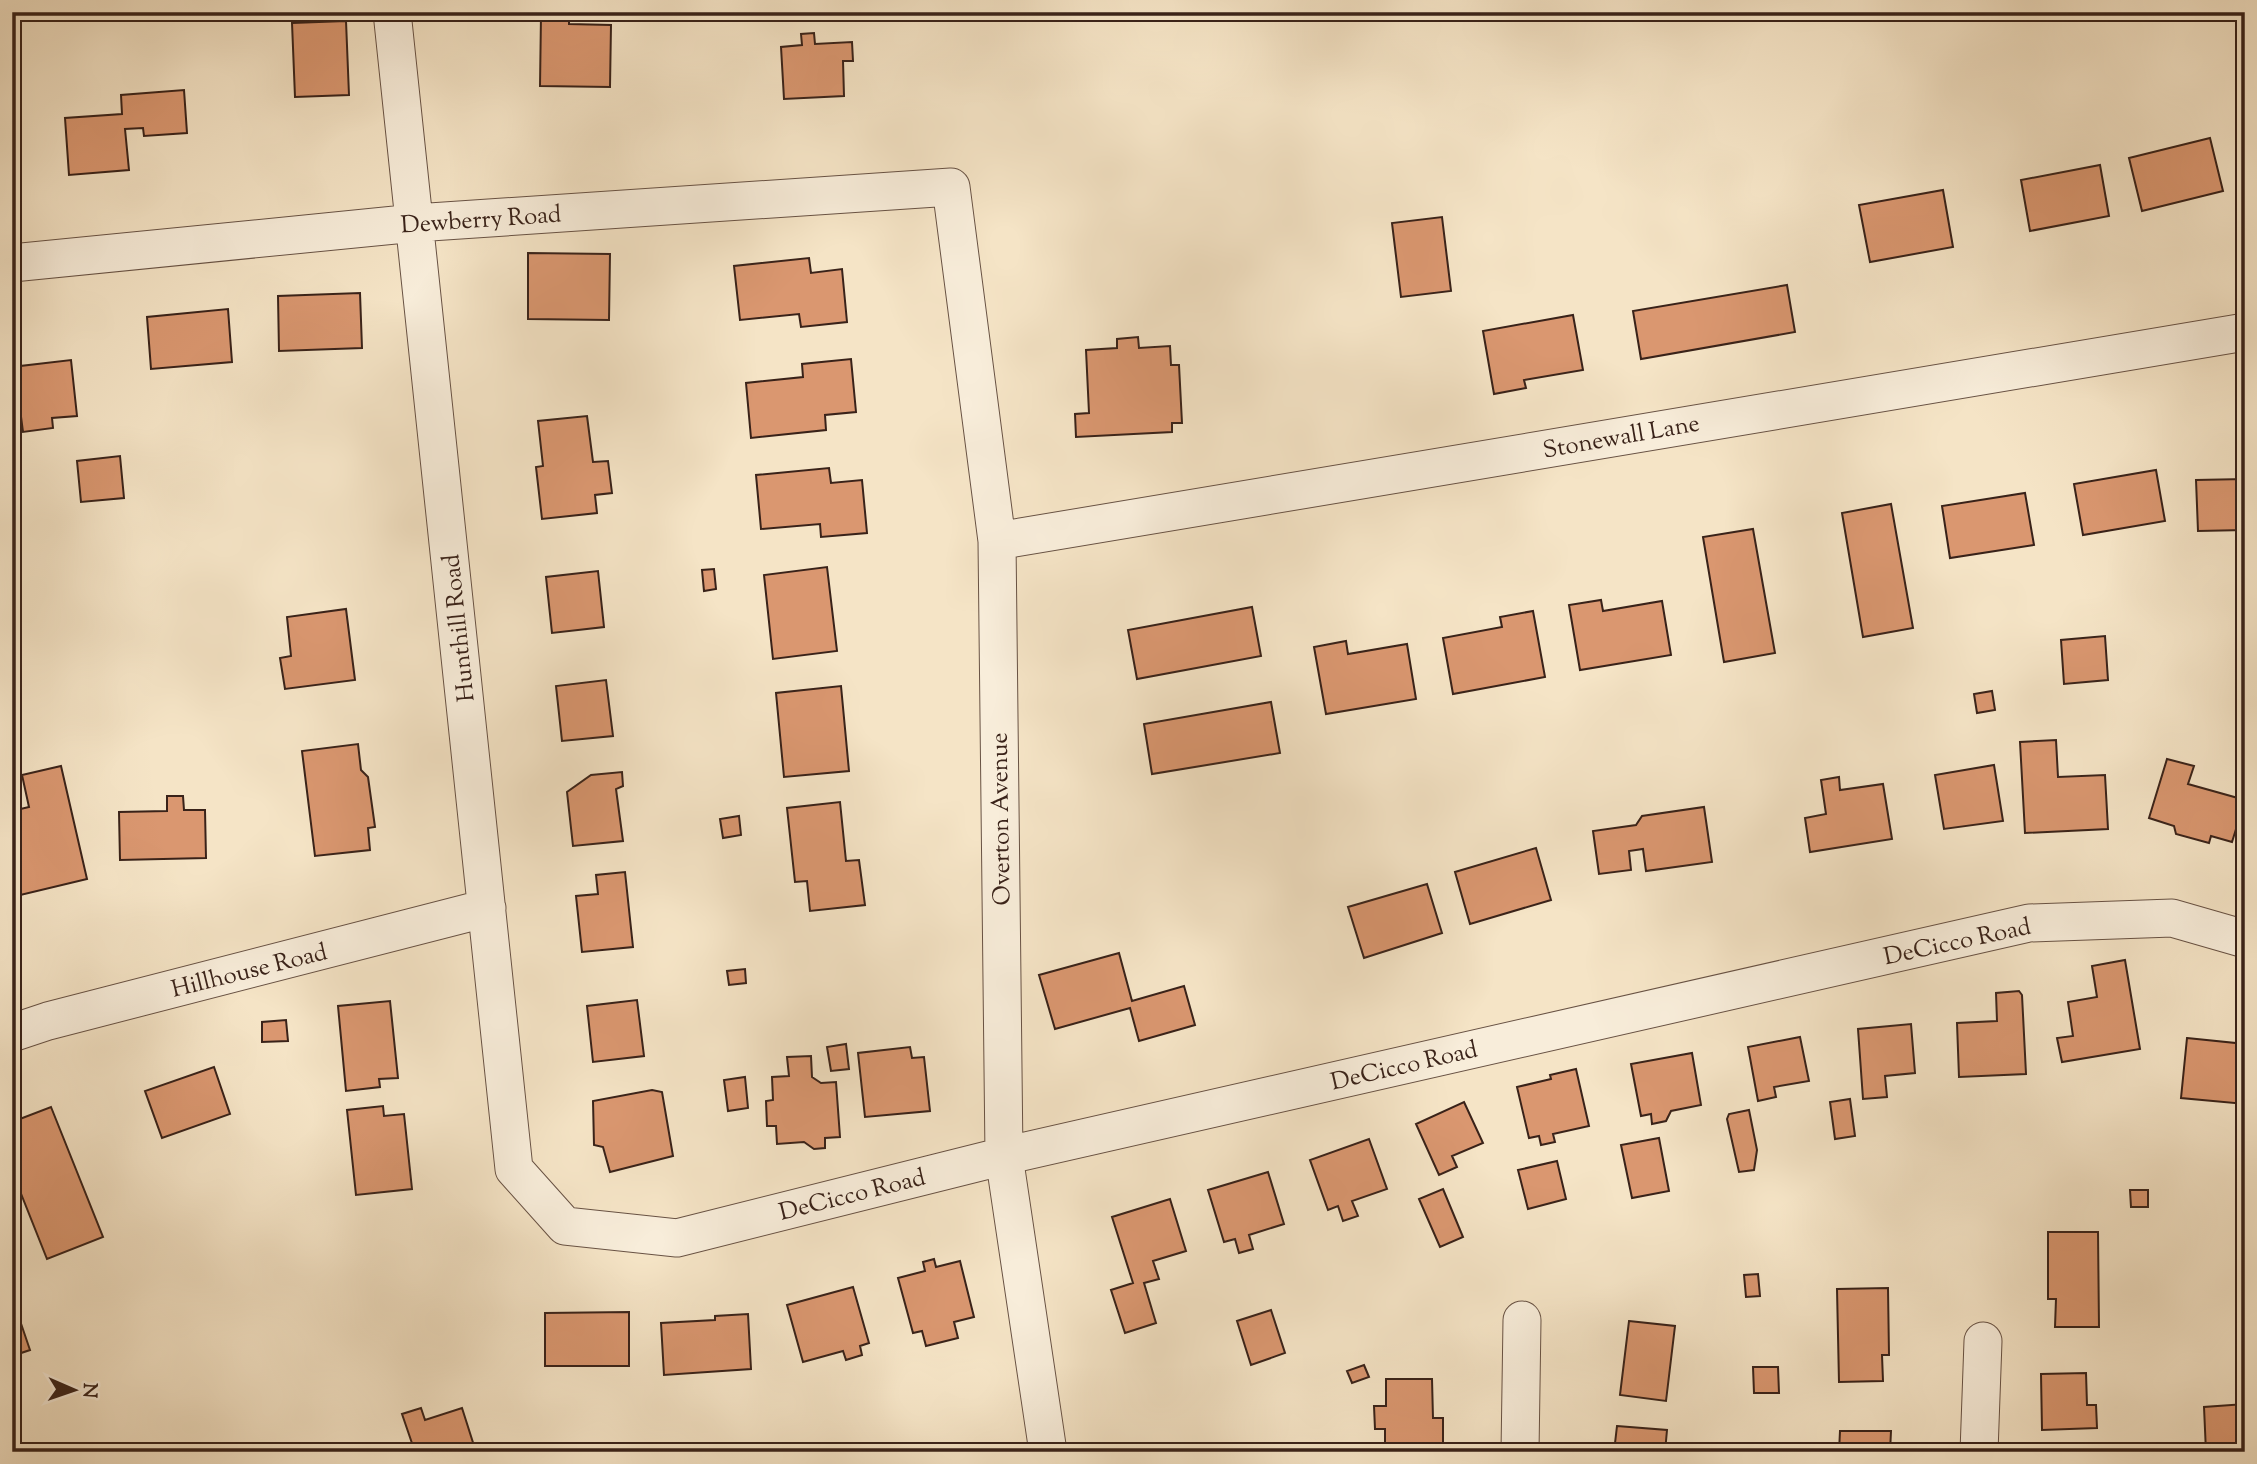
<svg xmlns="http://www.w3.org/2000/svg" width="2257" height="1464" viewBox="0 0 2257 1464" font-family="'Sorts Mill Goudy',serif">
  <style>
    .building { fill: #da9770; stroke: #392219; stroke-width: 2 }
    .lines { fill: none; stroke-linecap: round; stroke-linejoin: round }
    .minor-casing { stroke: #685244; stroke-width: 39 }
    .minor { stroke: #f8edda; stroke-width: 37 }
    .labels { text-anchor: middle; stroke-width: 7; stroke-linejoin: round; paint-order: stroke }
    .street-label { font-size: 24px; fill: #392219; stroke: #f8edda }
  </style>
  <rect width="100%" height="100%" fill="#f5e4c6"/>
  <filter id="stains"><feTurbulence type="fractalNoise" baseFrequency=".00286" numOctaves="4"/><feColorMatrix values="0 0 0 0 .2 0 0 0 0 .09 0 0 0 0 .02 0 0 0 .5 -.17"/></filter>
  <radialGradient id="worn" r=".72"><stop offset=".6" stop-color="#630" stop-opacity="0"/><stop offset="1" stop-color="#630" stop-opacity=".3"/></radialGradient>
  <!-- building -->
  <path class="building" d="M518 12H569V24L611 25 610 87 540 86 541 15H518Z
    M346 21 349 95 295 97 292 23Z
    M814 33 815 44 852 42 853 61H843L844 96 784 99 781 47 802 45 801 34Z
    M184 90 187 133 144 136 143 128 125 129 129 170 69 175 65 118 122 114 121 95Z
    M2210 138 2223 191 2142 211 2129 158Z
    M2100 165 2109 216 2030 231 2021 180Z
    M1943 190 1953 247 1870 262 1859 205Z
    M1442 217 1451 291 1401 297 1392 223Z
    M528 253 610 254 609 320 528 319Z
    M809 258 811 273 842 269 847 322 801 327 799 314 740 320 734 266Z
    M1787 285 1795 332 1641 359 1633 311Z
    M360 293 362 348 279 351 278 296Z
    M228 309 232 362 151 369 147 317Z
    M1573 315 1583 370 1524 380 1526 388 1494 394 1483 331Z
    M1138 337 1139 348 1170 346 1171 365H1179L1182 423H1172V432L1076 437 1075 414 1089 413 1086 350 1117 348V339Z
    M851 359 856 412 825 415 826 430 751 438 746 383 803 377 802 364Z
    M71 360 77 416 52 418 53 428 23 432 20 409 12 410V367Z
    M587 416 593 462 608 461 612 493 595 495 597 513 542 519 536 467 543 466 538 421Z
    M120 456 124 498 81 502 77 461Z
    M829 468 831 483 862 480 867 533 821 537 820 524 761 529 756 475Z
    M2156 470 2165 521 2083 535 2074 484Z
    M2245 479V530L2198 531 2196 480Z
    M2025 493 2034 545 1950 558 1942 506Z
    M1891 504 1913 628 1863 637 1842 513Z
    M1753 529 1775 653 1724 662 1703 537Z
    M827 567 837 651 773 659 764 575Z
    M714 569 716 589 704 591 702 570Z
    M598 571 604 627 552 633 546 577Z
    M1601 600 1603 611 1662 601 1671 655 1580 670 1569 605Z
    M1252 607 1261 656 1137 679 1128 630Z
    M346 609 355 680 285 689 280 658 291 656 287 617Z
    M1533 611 1545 677 1453 694 1443 638 1502 627 1500 617Z
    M2105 636 2108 680 2064 684 2061 640Z
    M1346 641 1348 654 1407 644 1416 699 1326 714 1314 647Z
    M606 680 613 736 562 741 556 686Z
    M841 686 849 771 784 777 776 693Z
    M1992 691 1995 710 1977 713 1974 694Z
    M1271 702 1280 753 1152 774 1144 724Z
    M2056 740 2058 777 2105 775 2108 829 2025 833 2020 742Z
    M358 744 361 770 368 777 375 827 368 828 370 850 315 856 302 751Z
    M2167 759 2194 766 2188 784 2245 800 2232 842 2211 836 2209 843 2176 834 2174 826 2149 818Z
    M1994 765 2003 821 1944 829 1935 775Z
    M61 766 87 879 12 897V811L29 807 22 775Z
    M622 772 623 786 616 789 623 841 573 846 567 792 591 775Z
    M1839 777 1840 790 1883 784 1892 839 1810 852 1805 818 1826 814 1821 780Z
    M167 796H183L184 810H205L206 858 120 860 119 812 167 811Z
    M840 802 846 861 859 860 865 905 810 911 807 881 795 882 787 808Z
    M1704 807 1712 862 1646 871 1643 849 1629 851 1631 870 1599 874 1593 831 1636 825 1642 816Z
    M739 816 741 835 723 838 720 819Z
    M1536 848 1551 900 1470 924 1455 872Z
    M625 872 633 947 582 952 576 896 598 894 596 875Z
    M1427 884 1442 933 1364 958 1348 907Z
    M1119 953 1132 1001 1184 986 1195 1025 1139 1041 1130 1008 1055 1029 1039 975Z
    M2125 960 2140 1049 2062 1062 2057 1038 2073 1036 2068 1002 2097 997 2092 966Z
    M745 969 746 983 729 985 727 971Z
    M2019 991 2022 995 2026 1074 1959 1077 1957 1023 1997 1021 1996 993Z
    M637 1000 644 1056 593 1062 587 1006Z
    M390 1001 398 1078 379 1079 380 1087 346 1091 338 1006Z
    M286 1020 288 1041 262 1042V1022Z
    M1911 1024 1915 1073 1885 1076 1887 1097 1863 1099 1858 1029Z
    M1800 1037 1809 1081 1774 1087 1776 1097 1758 1101 1748 1047Z
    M2187 1038 2245 1044V1104L2181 1098Z
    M846 1044 849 1069 831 1071 827 1047Z
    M910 1047 912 1058 924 1057 930 1111 865 1117 858 1053Z
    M1692 1053 1701 1105 1671 1111 1666 1121 1652 1124 1651 1114 1641 1116 1631 1064Z
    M811 1056 812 1077 821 1083 836 1082 840 1137 825 1138V1148L814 1149 804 1142 777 1144 776 1126H767L766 1101 773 1100 772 1077 789 1076 787 1057Z
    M214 1067 230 1114 162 1138 145 1091Z
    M1576 1069 1589 1126 1553 1134 1555 1142 1541 1145 1539 1136 1529 1138 1517 1087 1551 1079 1550 1075Z
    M745 1077 748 1108 728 1111 724 1080Z
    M652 1090 662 1092 673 1156 610 1172 603 1147 594 1145 593 1101Z
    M1850 1099 1855 1136 1835 1139 1830 1102Z
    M1464 1102 1483 1143 1452 1156 1457 1167 1439 1175 1416 1124Z
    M383 1106 384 1116 404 1114 412 1189 356 1195 347 1110Z
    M51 1107 103 1237 47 1259 12 1171V1122Z
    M1749 1110 1757 1150 1754 1170 1739 1172 1727 1119 1729 1114Z
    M1659 1138 1669 1191 1632 1198 1621 1145Z
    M1369 1139 1387 1189 1352 1201 1358 1216 1343 1221 1338 1206 1328 1210 1310 1160Z
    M1557 1161 1566 1199 1528 1209 1518 1170Z
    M1268 1172 1284 1224 1249 1235 1253 1249 1239 1253 1235 1239 1224 1242 1208 1190Z
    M1443 1189 1463 1237 1440 1247 1419 1199Z
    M2130 1190H2148V1207H2131Z
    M1170 1199 1186 1251 1153 1261 1159 1279 1144 1283 1156 1323 1125 1333 1111 1290 1133 1283 1112 1217Z
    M2048 1232H2098L2099 1327H2055L2056 1299H2048Z
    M934 1259 936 1267 960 1261 974 1317 954 1322 958 1338 926 1346 922 1331 913 1333 898 1278 925 1271 923 1262Z
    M1758 1274 1760 1296 1746 1297 1744 1275Z
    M853 1287 869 1343 860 1346 862 1355 846 1360 843 1351 803 1362 787 1305Z
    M1888 1288 1889 1355H1882L1883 1381 1839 1382 1837 1289Z
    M12 1297 30 1350 12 1356Z
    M1271 1310 1285 1353 1251 1365 1237 1321Z
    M629 1312V1366H545V1313Z
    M748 1314 751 1369 664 1375 661 1323 715 1320V1316Z
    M1629 1321 1675 1326 1666 1401 1620 1395Z
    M1364 1365 1369 1377 1352 1383 1347 1371Z
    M1753 1367H1778L1779 1393H1754Z
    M2086 1373 2087 1405H2096L2097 1428 2042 1430 2041 1374Z
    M1386 1379H1432L1433 1418H1443V1446H1385V1429H1375L1374 1406H1386Z
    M2245 1404V1452H2206L2204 1407Z
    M421 1408 425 1420 462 1408 476 1452H415L402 1414Z
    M1617 1426 1667 1430 1665 1452H1614Z
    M1840 1431H1891L1890 1452H1839Z"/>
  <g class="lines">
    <!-- minor casing -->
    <g class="minor-casing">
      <path id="minor" d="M392 12 514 1169 565 1226 677 1238 1004 1156 2029 923 2172 918 2245 939
        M12 263 415 223 951 187 997 541 1004 1156 1048 1452
        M997 541 2245 332
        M12 1033 48 1021 487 908
        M1520 1452 1522 1320
        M1979 1452 1983 1341"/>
    </g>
    <!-- minor -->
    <use href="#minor" class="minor"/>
  </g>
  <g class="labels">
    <!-- street labels -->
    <g class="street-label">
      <text transform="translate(481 219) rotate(-4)" y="8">Dewberry Road</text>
      <text transform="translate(1621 436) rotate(-10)" y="8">Stonewall Lane</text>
      <text transform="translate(458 628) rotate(-96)" y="8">Hunthill Road</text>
      <text transform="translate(1000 819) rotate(-91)" y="8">Overton Avenue</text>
      <text transform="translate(1957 941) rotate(-12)" y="8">DeCicco Road</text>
      <text transform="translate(249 970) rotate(-14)" y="8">Hillhouse Road</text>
      <text transform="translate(1404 1065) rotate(-13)" y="8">DeCicco Road</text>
      <text transform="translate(852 1194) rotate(-14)" y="8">DeCicco Road</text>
    </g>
  </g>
  <!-- margin -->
  <rect width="2257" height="1464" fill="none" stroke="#f5e4c6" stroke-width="42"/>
  <rect x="14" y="14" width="2229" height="1436" fill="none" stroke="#392219" stroke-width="3.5"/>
  <rect x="21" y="21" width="2215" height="1422" fill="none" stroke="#392219" stroke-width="2"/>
  <!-- north arrow -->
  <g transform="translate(74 1390) rotate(92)" stroke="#f8edda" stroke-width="5" paint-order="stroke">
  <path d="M0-5L12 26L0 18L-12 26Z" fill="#392219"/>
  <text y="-10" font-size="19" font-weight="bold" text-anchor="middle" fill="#392219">N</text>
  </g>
  <rect width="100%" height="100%" filter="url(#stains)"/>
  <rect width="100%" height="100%" fill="url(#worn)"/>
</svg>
